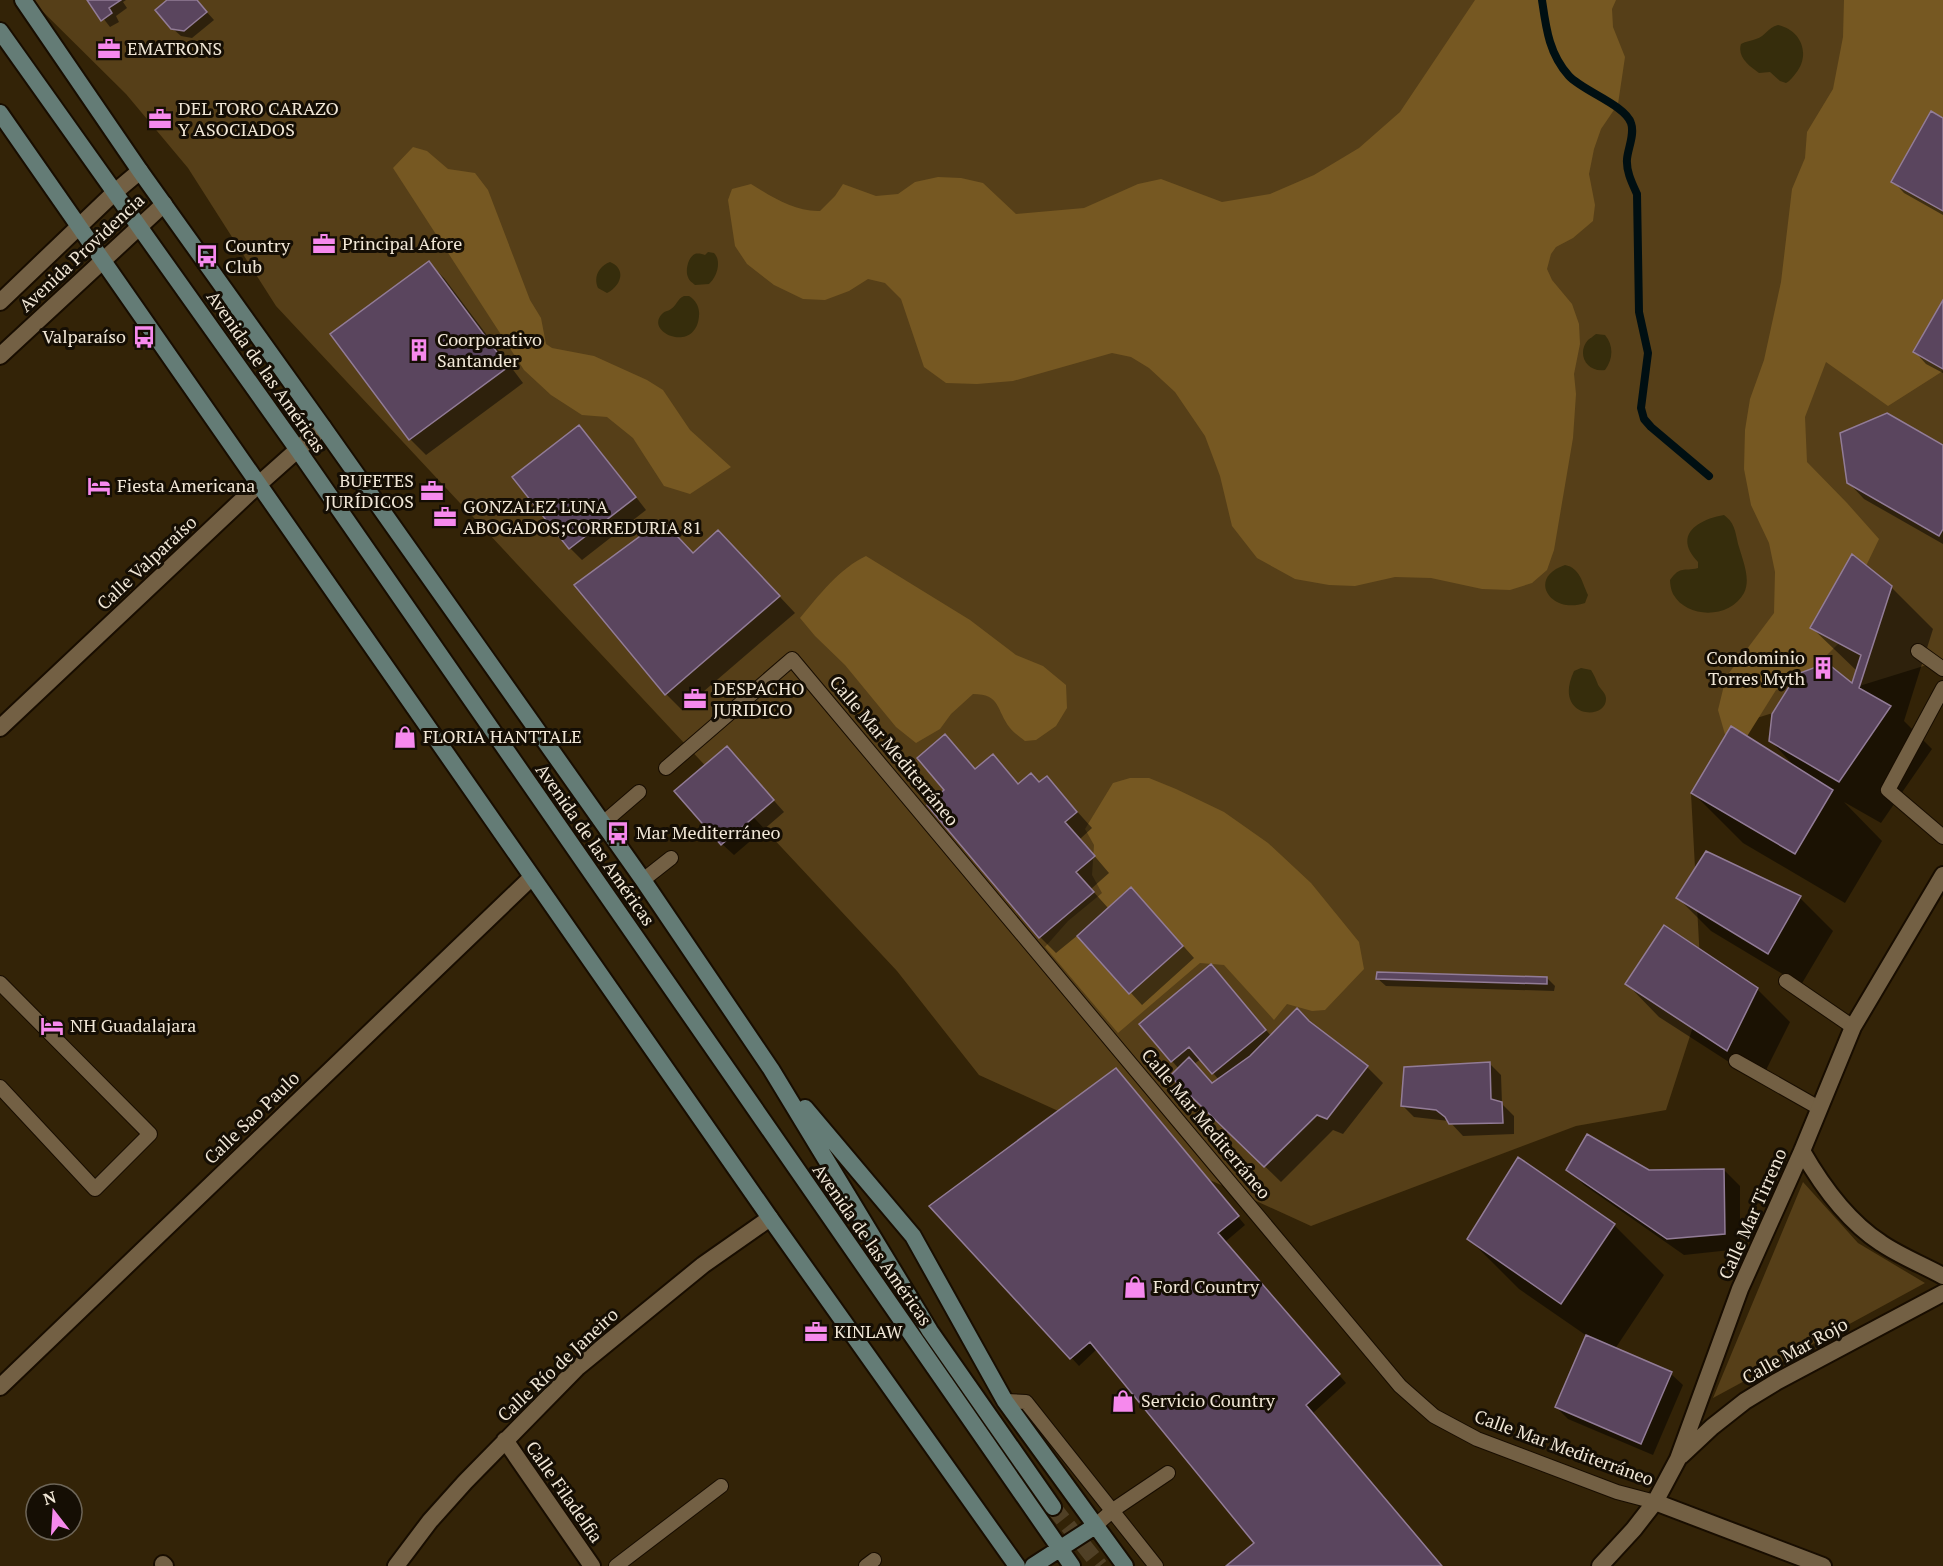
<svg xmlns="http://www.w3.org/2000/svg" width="1943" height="1566" viewBox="0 0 1943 1566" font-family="'PT Serif',serif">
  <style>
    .green { fill: #563f18 }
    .forest { fill: #765822 }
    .sand { fill: #362d0c }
    .shadow { fill: #0007; fill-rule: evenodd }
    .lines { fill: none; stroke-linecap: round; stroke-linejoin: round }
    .stream { stroke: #000f12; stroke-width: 8 }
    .building { fill: #5a455e; stroke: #927c97; stroke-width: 1.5 }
    .secondary-tunnel { stroke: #504026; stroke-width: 16; stroke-dasharray: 16 8; stroke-linecap: butt }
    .service-casing { stroke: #180d00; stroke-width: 16 }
    .minor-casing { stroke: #180d00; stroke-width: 20 }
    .secondary-casing { stroke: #180d00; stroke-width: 20 }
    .service { stroke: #736044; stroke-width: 14 }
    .minor { stroke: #736044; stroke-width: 16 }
    .secondary { stroke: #647c76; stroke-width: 16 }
    .labels { text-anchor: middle; stroke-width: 6; stroke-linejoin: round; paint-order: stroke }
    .poi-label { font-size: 18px; fill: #f1e7d7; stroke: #150e04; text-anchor: start }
    .street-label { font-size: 18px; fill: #f1e7d7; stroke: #150e04 }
  </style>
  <rect width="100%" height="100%" fill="#332307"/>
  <!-- green -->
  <path class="green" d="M31 0H1943V660L1731 726 1691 793 1702 999 1666 1110 1576 1126 1311 1226 979 1075 897 971 276 306 188 168 126 94Z
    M1803 1182 1858 1243 1925 1283 1713 1398Z"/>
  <!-- forest -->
  <path class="forest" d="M1475 0H1616L1612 9 1613 27 1625 57 1618 104 1601 129 1594 149 1589 174 1595 205 1593 221 1573 238 1556 247 1551 254 1547 269 1552 280 1572 304 1579 324 1580 344 1574 374 1576 394 1573 438 1554 550 1547 570 1532 583 1510 590 1482 589 1431 578 1395 577 1355 586 1329 585 1295 579 1257 558 1232 526 1220 476 1205 436 1175 392 1149 368 1131 357 1112 353 1013 381 977 384 946 383 924 367 901 299 885 283 868 279 849 291 825 300 803 299 774 285 747 264 735 246 728 200 732 189 751 184C772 197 795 212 820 211L835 196 843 184 876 196 898 194 915 182 938 177 961 178 983 183 1016 214 1084 208 1138 184 1161 179 1222 202 1270 194 1314 175 1359 148 1400 112Z
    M1844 0H1943V371L1888 406 1826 362 1805 417 1807 462 1847 503 1879 539 1853 593 1848 634 1808 674 1776 690 1741 746 1726 738 1718 710 1726 677 1774 613 1775 572 1769 543 1751 505 1744 469 1745 430 1750 399 1764 360 1781 282 1792 189 1805 158 1807 132 1833 89 1843 37Z
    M413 147 427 151 448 169 475 173 488 190 530 300 541 318 546 344 552 348 594 356 647 380 663 390 690 430 731 467 690 494 664 486 633 438 607 417 582 415 551 395 524 370 393 168Z
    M866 556 970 620 1016 655 1043 666 1066 685 1067 708 1056 726 1036 740 1025 741C1020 737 1014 733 1010 728 996 710 1001 694 973 694L951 714 940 729 916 743 896 727 845 665 815 636 800 618C818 596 840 568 866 556Z
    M1130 778H1149L1176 789 1224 812 1268 843 1311 883 1359 942 1364 969 1325 1010 1312 1011 1287 1004 1274 1020 1224 965 1200 963 1118 1033 1045 947 1068 921 1102 893 1092 875 1094 845 1085 829 1113 783Z"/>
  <!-- sand -->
  <path class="sand" d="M1778 25C1801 30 1811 54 1796 73 1792 78 1791 80 1786 83L1780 81 1770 72 1759 73C1749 66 1737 57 1741 44 1746 41 1751 41 1756 39 1766 36 1767 28 1778 25Z
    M708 252 714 253C722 261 717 277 709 284L695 285C692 282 689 281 688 277 685 271 688 257 695 254 697 253 703 254 705 255Z
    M610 262C627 269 621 286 607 293L598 288C593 277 599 266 610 262Z
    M684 296H689C696 300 700 308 699 316 696 355 642 332 663 313 665 311 669 311 671 309 677 305 677 299 684 296Z
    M1596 334 1605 335C1614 346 1613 359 1605 370 1587 373 1576 354 1588 340 1588 340 1595 335 1596 334Z
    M1724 515C1736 524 1735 533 1739 547 1743 561 1751 579 1744 593 1730 619 1687 619 1673 594 1671 590 1670 584 1670 580 1681 565 1683 572 1698 568V562C1673 536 1696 520 1724 515Z
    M1565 565C1580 568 1582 582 1588 595L1585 603C1551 615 1526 578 1565 565Z
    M1581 668 1591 670C1594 675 1595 677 1597 682 1599 689 1605 691 1606 698 1607 722 1552 718 1574 671Z"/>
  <!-- shadow -->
  <path class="shadow" d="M89 0H126L123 2 127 8 116 16 119 22 110 27Z
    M170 0H196L214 20 192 38 181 36 172 28Z
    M1943 119V215L1904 193 1893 181Z
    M429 263 444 278 523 383 426 455 410 439Z
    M1943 303V373L1926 364 1915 352Z
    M579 427 591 439 646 510 582 560 570 548 515 477Z
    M1943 446V544L1864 499 1848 482Z
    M734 548 795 613 682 710 666 694 693 555Z
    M1891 587 1933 629 1904 721 1932 749 1881 823 1844 802 1882 841 1845 903 1743 843 1693 793 1797 769 1771 741 1853 685 1857 671 1811 627Z
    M945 736 976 770 993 756 1019 785 1040 784 1047 778 1092 828 1080 839 1109 873 1091 889 1109 909 1143 901 1194 958 1142 1005 1078 935 1056 953 1040 937 946 790Z
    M727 748 784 812 734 855 722 844Z
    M1707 853 1800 898 1833 931 1801 985 1711 931 1678 898Z
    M1223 978 1271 1036 1313 1025 1367 1067 1383 1083 1343 1134 1333 1130 1281 1182 1172 1076 1179 1069 1172 1061ZM1201 1059 1219 1080 1213 1084 1194 1064Z
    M1547 978 1555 986 1554 991 1386 986 1378 979Z
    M1627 984 1757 989 1790 1022 1760 1082 1659 1017Z
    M1489 1063 1501 1075 1502 1104 1514 1116V1134L1463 1136 1449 1121 1414 1117 1402 1105Z
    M1123 1078 1245 1225 1225 1242 1346 1383 1313 1413 1441 1566H1229L1257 1543 1097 1349 1079 1366 931 1206Z
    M1568 1169 1724 1170 1740 1186V1249L1684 1255 1584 1185Z
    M1614 1225 1664 1275 1615 1349 1671 1374 1683 1385 1653 1455 1568 1419 1556 1407 1587 1336 1519 1289 1469 1239Z"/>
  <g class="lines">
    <!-- stream -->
    <path class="stream" d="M1542 0C1546 28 1549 54 1569 76 1583 91 1625 105 1631 123 1635 134 1628 148 1627 159 1626 171 1632 183 1637 194L1639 312 1648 353 1641 408 1644 419 1651 427 1709 476"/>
  </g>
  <!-- building -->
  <path class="building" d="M87 0H121L109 8 112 13 101 21Z
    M167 0H197L207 12 184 31 171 29 155 10Z
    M1931 111 1943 118V211L1891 182Z
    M429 261 508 367 409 440 330 334Z
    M1943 300V369L1913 352Z
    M1887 413 1943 445V529L1939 536 1847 483 1840 433Z
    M579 425 636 497 569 549 512 477Z
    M662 520 693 553 718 530 780 596 665 695 574 585Z
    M1852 554 1892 586 1859 688 1891 706 1839 782 1769 741 1772 714 1797 674 1827 663 1852 683 1861 655 1810 628Z
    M1731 726 1833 790 1795 854 1691 793Z
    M945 734 975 769 993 754 1018 784 1031 773 1039 782 1047 776 1077 812 1065 822 1095 856 1076 872 1094 892 1039 938 927 805 944 790 917 758Z
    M727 746 774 800 721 845 674 791Z
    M1706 851 1801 896 1768 954 1676 898Z
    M1131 887 1183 946 1129 994 1077 936Z
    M1664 925 1758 988 1727 1051 1625 984Z
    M1211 964 1266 1030 1212 1074 1189 1047 1171 1062 1139 1024Z
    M1377 972 1547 977V984L1376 979Z
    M1297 1008 1309 1021 1368 1066 1327 1119 1317 1115 1264 1167 1170 1076 1189 1057 1212 1083 1250 1056Z
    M1490 1062 1491 1099 1502 1102 1503 1123 1449 1124 1445 1117 1436 1110 1401 1106 1404 1067Z
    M1116 1068 1239 1216 1218 1233 1340 1374 1306 1405 1442 1566H1226L1254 1543 1090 1342 1070 1359 929 1206Z
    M1587 1134 1649 1170 1724 1169 1725 1234 1667 1239 1566 1170Z
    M1518 1157 1615 1224 1561 1304 1467 1239Z
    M1586 1335 1672 1372 1641 1444 1555 1407Z"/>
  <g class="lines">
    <!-- secondary-tunnel -->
    <path class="secondary-tunnel" d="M1053 1507 1100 1566"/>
    <!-- service casing -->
    <g class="service-casing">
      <path id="service" d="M1918 651 1943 669
        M1943 688 1888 790 1943 837
        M666 768 792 659 1400 1386 1434 1416 1477 1439 1617 1492 1655 1502
        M603 823 639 792
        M643 880 671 858
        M1786 981 1853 1027
        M0 983 150 1134 95 1189 0 1087
        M1736 1061 1819 1108
        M1005 1401 1026 1402 1156 1566
        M1095 1526 1113 1510 1168 1473
        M616 1566 721 1486
        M866 1566 874 1560"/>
    </g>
    <!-- minor casing -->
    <g class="minor-casing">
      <path id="minor" d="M0 302 115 192 140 171
        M0 356 164 204
        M0 728 259 484 323 427
        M1802 1151C1822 1186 1847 1221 1881 1243 1900 1256 1923 1265 1943 1276
        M0 1387 532 877
        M505 1440 592 1566
        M1681 1456 1712 1427 1745 1401 1776 1382 1943 1293
        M1655 1502 1823 1566
        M163 1564 165 1566
        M396 1566 430 1521 465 1482 578 1367 703 1265 770 1218
        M1600 1566 1634 1529 1655 1502 1678 1459 1740 1289 1802 1151 1853 1027 1943 875"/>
    </g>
    <!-- secondary casing -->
    <g class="secondary-casing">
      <path id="secondary" d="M23 0 140 171 323 427 643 880 771 1069 930 1331 1053 1507
        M0 31 298 450 1072 1566
        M0 113 770 1218 1017 1566
        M805 1108 913 1236 1005 1401 1125 1566
        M1033 1566 1095 1526"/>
    </g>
    <!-- service -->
    <use href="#service" class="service"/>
    <!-- minor -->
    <use href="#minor" class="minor"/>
    <!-- secondary -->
    <use href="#secondary" class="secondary"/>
  </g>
  <!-- icons -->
  <defs>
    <g id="office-bare" transform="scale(1.8)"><path d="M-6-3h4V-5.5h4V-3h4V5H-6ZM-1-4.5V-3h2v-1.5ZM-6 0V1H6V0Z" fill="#f689ed" stroke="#150e04" stroke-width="2.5" paint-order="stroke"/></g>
    <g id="bus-bare" transform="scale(1.8)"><path d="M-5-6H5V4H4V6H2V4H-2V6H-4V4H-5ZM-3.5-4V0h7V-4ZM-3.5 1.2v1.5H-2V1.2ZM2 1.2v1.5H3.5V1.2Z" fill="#f689ed" stroke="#150e04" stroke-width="2.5" paint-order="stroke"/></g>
    <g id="building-bare" transform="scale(1.8)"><path d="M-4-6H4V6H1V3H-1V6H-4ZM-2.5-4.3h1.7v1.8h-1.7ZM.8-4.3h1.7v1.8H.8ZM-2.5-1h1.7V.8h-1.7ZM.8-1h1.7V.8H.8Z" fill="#f689ed" stroke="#150e04" stroke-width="2.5" paint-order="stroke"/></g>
    <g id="hotel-bare" transform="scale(1.8)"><path d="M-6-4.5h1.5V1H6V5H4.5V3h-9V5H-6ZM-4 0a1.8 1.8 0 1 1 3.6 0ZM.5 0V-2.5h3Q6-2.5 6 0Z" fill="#f689ed" stroke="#150e04" stroke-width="2.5" paint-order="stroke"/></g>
    <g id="shop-bare" transform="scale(1.8)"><path d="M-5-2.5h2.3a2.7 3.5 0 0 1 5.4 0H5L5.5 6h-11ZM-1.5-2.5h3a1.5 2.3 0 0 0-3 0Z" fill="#f689ed" stroke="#150e04" stroke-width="2.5" paint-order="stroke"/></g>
  </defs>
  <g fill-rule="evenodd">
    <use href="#office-bare" x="109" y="49"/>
    <use href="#office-bare" x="160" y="119"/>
    <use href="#office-bare" x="324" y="244"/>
    <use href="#bus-bare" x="207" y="256"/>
    <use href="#bus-bare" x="144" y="337"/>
    <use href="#building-bare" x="419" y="350"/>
    <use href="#hotel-bare" x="99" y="486"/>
    <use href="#office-bare" x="432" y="491"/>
    <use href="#office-bare" x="445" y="517"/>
    <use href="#building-bare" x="1823" y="668"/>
    <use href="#office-bare" x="695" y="699"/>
    <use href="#shop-bare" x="405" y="737"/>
    <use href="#bus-bare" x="618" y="833"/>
    <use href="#hotel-bare" x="52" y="1026"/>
    <use href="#shop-bare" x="1135" y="1287"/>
    <use href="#office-bare" x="816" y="1332"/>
    <use href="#shop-bare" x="1123" y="1401"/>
  </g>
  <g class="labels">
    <!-- poi labels -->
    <g class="poi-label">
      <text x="127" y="55">EMATRONS</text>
      <text x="178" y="115">DEL TORO CARAZO<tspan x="178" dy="21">Y ASOCIADOS</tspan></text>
      <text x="342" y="250">Principal Afore</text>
      <text x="225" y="252">Country<tspan x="225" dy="21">Club</tspan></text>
      <text x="126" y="343" text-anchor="end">Valparaíso</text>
      <text x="437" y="346">Coorporativo<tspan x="437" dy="21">Santander</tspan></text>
      <text x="414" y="487" text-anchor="end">BUFETES<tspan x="414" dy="21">JURÍDICOS</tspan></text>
      <text x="117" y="492">Fiesta Americana</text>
      <text x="463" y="513">GONZALEZ LUNA<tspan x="463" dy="21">ABOGADOS;CORREDURIA 81</tspan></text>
      <text x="1805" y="664" text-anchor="end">Condominio<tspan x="1805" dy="21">Torres Myth</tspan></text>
      <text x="713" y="695">DESPACHO<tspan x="713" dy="21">JURIDICO</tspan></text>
      <text x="423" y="743">FLORIA HANTTALE</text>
      <text x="636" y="839">Mar Mediterráneo</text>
      <text x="70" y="1032">NH Guadalajara</text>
      <text x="1153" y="1293">Ford Country</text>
      <text x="834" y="1338">KINLAW</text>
      <text x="1141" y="1407">Servicio Country</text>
    </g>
    <!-- street labels -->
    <g class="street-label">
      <text transform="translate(82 253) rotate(-43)" y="6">Avenida Providencia</text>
      <text transform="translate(266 372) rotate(55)" y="6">Avenida de las Américas</text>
      <text transform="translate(147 563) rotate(-43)" y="6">Calle Valparaíso</text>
      <text transform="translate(894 751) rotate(50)" y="6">Calle Mar Mediterráneo</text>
      <text transform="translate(595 845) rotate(55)" y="6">Avenida de las Américas</text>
      <text transform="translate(252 1118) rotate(-44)" y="6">Calle Sao Paulo</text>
      <text transform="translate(1206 1124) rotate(50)" y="6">Calle Mar Mediterráneo</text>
      <text transform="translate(1753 1214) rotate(-66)" y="6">Calle Mar Tirreno</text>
      <text transform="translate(872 1245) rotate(55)" y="6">Avenida de las Américas</text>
      <text transform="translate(1795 1351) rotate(-29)" y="6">Calle Mar Rojo</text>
      <text transform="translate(558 1365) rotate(-43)" y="6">Calle Río de Janeiro</text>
      <text transform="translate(1564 1448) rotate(20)" y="6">Calle Mar Mediterráneo</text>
      <text transform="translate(564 1492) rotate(55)" y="6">Calle Filadelfia</text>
    </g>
  </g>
  <!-- north arrow -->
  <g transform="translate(54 1512) rotate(343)"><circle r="28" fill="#150e04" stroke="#6d6558" stroke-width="1.5"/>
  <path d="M0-4.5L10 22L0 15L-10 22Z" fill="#f689ed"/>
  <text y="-9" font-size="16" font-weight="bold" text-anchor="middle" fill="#f1e7d7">N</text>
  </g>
</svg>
